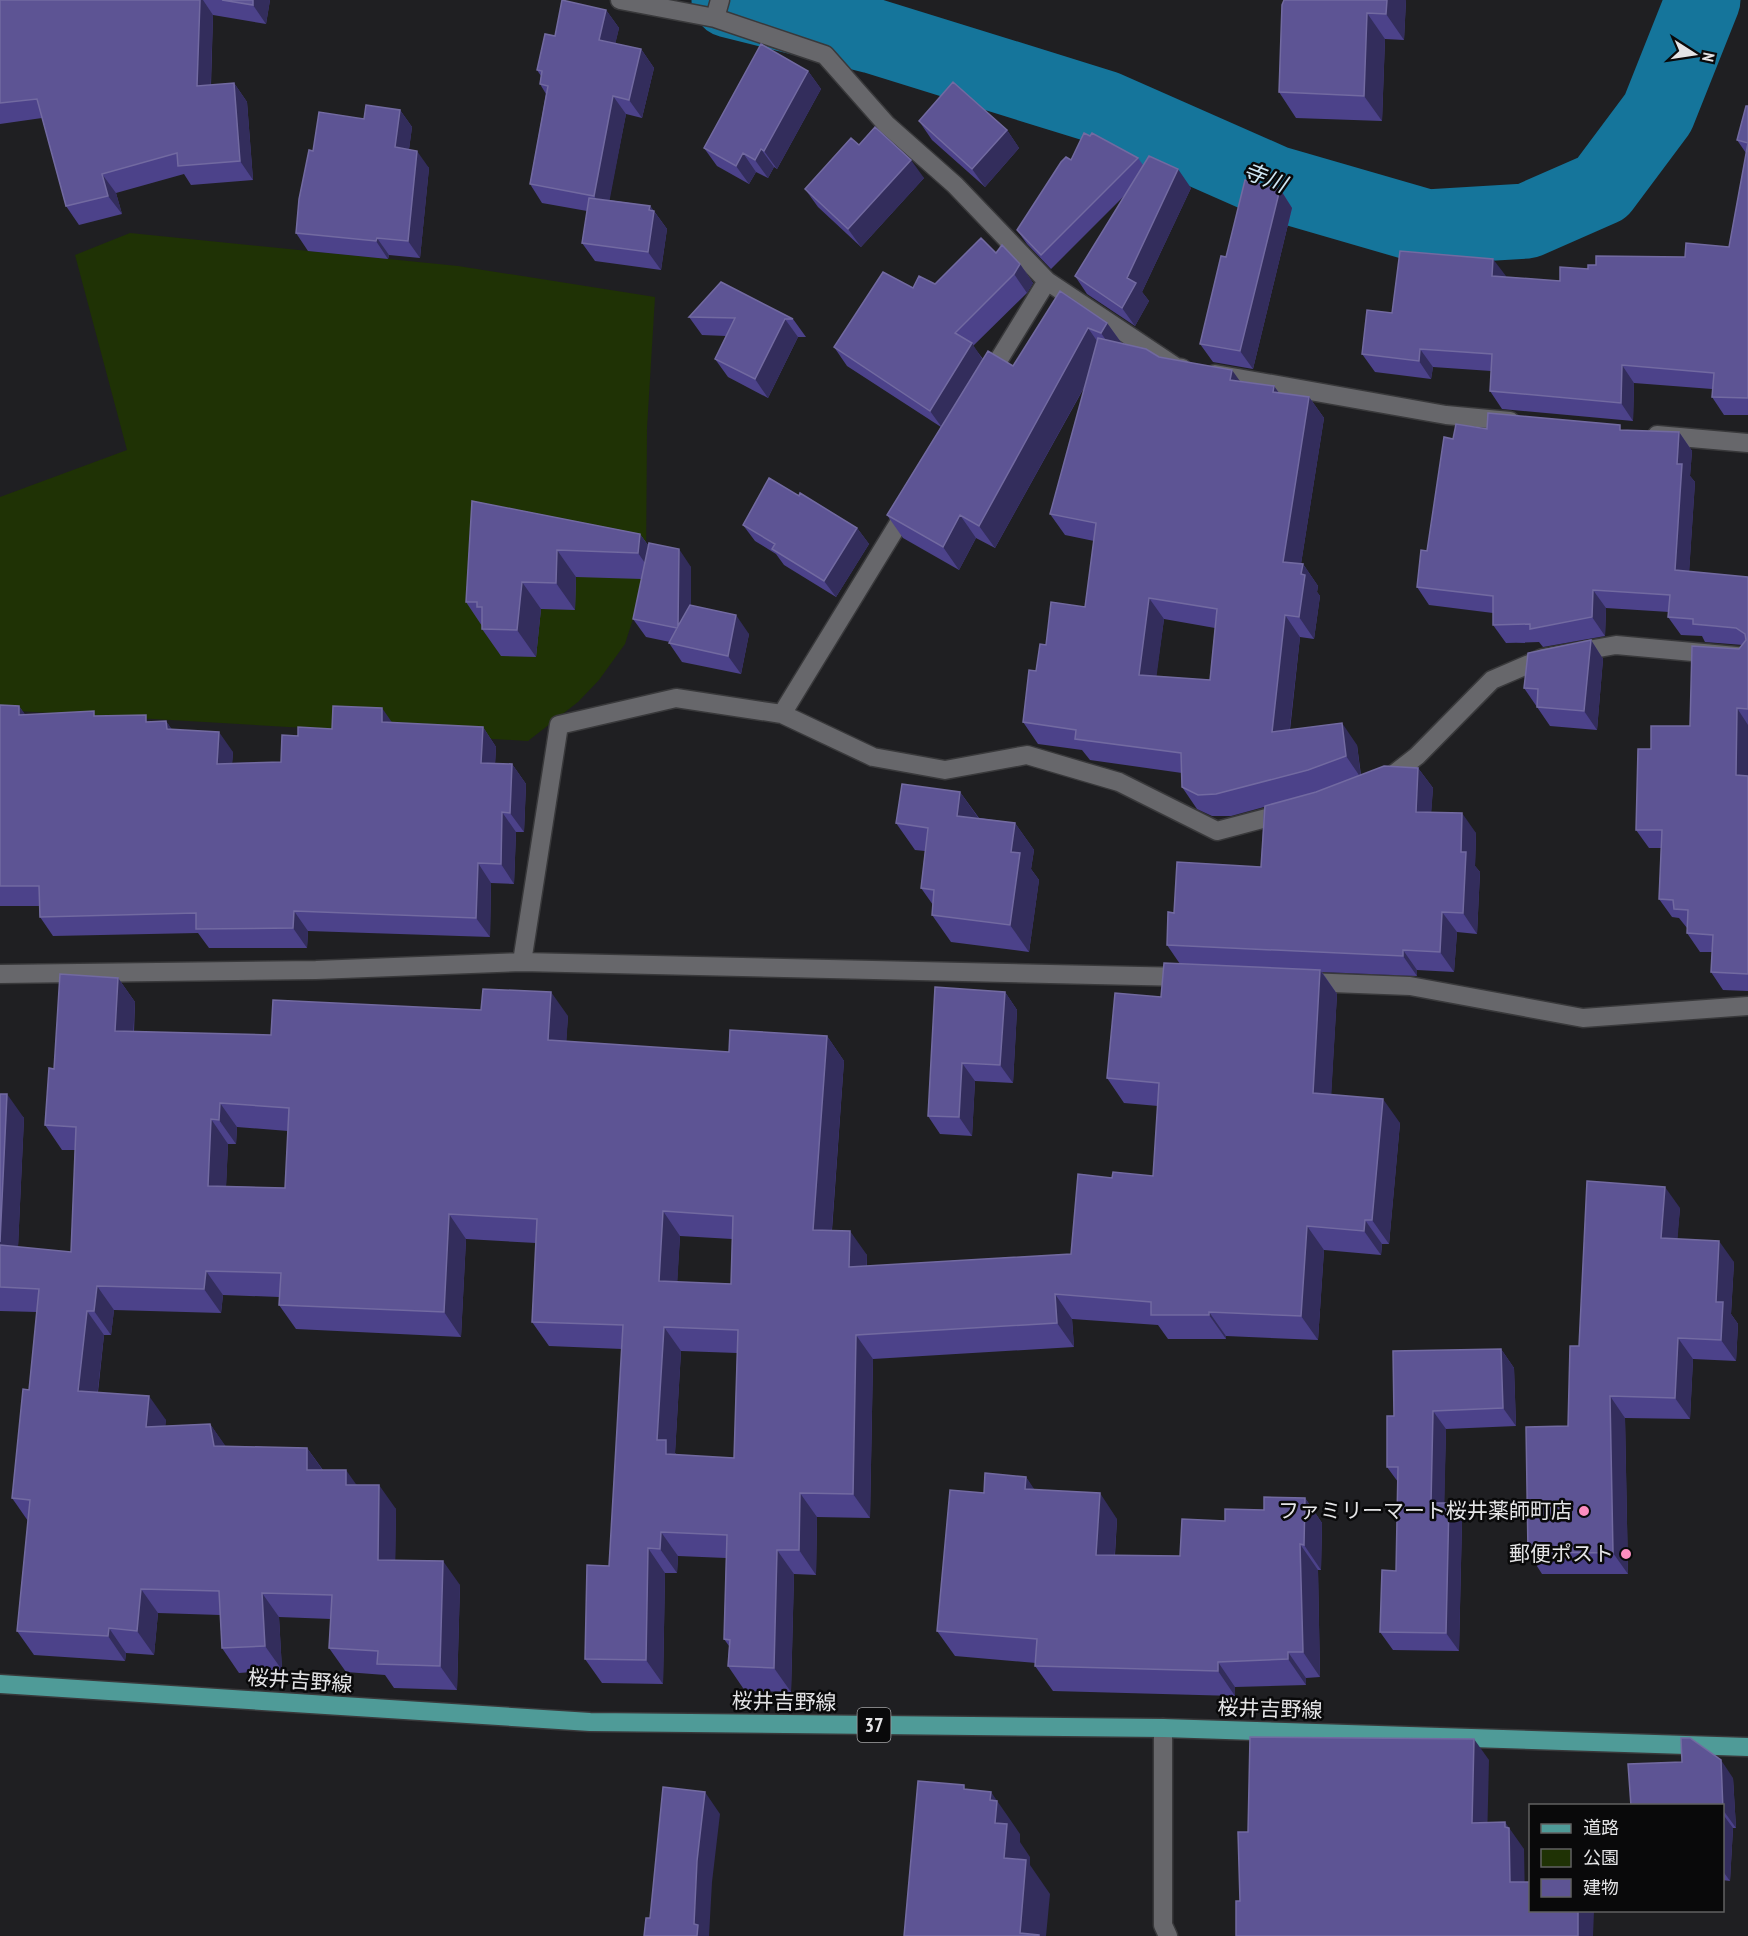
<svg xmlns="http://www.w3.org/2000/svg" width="1748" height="1936" viewBox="0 0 1748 1936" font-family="'PT Sans Narrow','Noto Sans JP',sans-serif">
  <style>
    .green { fill: #1f3205 }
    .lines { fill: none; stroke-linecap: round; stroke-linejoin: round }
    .river { stroke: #15759b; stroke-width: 75 }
    .street-casing { stroke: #39393b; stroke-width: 21 }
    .primary-casing { stroke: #39393b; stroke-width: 21 }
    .street { stroke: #67676b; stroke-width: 18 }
    .primary { stroke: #4f9b98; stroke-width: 18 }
    .wall { fill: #4c428a; fill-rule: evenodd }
    .shaded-wall { fill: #332d5c }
    .building { fill: #5d5494; stroke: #726aa1; stroke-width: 1.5; fill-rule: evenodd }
    .poi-dot { fill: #fd8ec0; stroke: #09090a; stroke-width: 2 }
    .labels { text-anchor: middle; stroke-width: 5; stroke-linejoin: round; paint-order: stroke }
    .shield { fill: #09090a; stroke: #a2a2a4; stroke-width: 1.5 }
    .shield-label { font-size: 20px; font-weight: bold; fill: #e4e4e6 }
    .poi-label { font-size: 21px; fill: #e4e4e6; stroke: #09090a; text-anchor: end }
    .street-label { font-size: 21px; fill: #e4e4e6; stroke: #09090a }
    .water-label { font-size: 22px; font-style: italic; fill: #d0e8f5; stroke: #09090a }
  </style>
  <rect width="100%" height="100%" fill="#1f1f22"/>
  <!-- green -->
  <path class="green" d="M130 233 458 266 655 297 647 428 646 566 638 603 625 644 599 680 578 702 528 741 0 710V497L127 450 75 255Z"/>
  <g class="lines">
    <!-- river -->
    <path class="river" d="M729 0 873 36 1105 108 1275 183 1427 227 1527 221 1602 188 1658 113 1703 0"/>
    <!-- street casing -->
    <g class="street-casing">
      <path id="street" d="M620 0 715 18 825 55 886 124 955 185 1047 281 1176 367 1182 368
        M715 18 720 0
        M1215 374 1446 415 1510 421
        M987 379 1047 281
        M1657 435 1748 443
        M782 714 873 757 945 770 1027 755 1119 782 1217 831 1285 813
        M1385 781 1417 756 1492 680 1543 658 1616 645 1748 657
        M522 962 559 725 676 698 782 714 908 508
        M0 974 316 970 522 962 1186 977
        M1306 982 1410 986 1583 1018 1748 1006
        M1163 1728V1925L1168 1936"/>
    </g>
    <!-- primary casing -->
    <g class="primary-casing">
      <path id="primary" d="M0 1684 590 1722 1163 1728 1748 1747"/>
    </g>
    <!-- street -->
    <use href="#street" class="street"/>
    <!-- primary -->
    <use href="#primary" class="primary"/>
  </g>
  <!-- wall -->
  <path class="wall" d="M0 0H270L266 24 213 15 211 85 234 83 247 102 253 180 191 185 184 174 116 193 122 214 79 225 66 206 42 118 0 124Z
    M1284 0H1406L1404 40 1385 39 1382 121 1296 118 1279 92Z
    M606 10 619 28 615 44 641 49 654 68 642 118 626 114 609 200 650 206 654 211 667 229 661 270 595 261 582 243 587 211 542 203 530 184 546 94 540 84 541 76 537 70 555 36Z
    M808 71 821 89 777 169 774 167 768 178 756 172 749 184 717 166 704 148Z
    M1748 106V415H1724L1712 397V389L1634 383 1633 421 1502 409 1490 391 1491 371 1433 367 1431 379 1375 372 1362 354 1392 313 1506 276V277L1560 281 1596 265 1685 257 1729 247 1746 153 1737 140Z
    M400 110 412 127 409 149 429 168 420 258 389 255 388 259 308 251 296 233 364 119Z
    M919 121 1007 130 1019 148 985 187 932 140Z
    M859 145 924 178 861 247 818 207 805 189Z
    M1138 158 1143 165 1191 188 1142 292 1149 301 1135 326 1087 294 1075 276 1126 194 1051 269 1027 244 1017 230 1071 160Z
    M1280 189 1292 208 1253 369 1213 362 1200 344 1226 257Z
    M996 253 1020 264 1033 283 1027 293 973 346 983 359 1013 366 1060 291 1107 323 1122 344 1159 357 1240 381 1274 386 1279 393 1309 397 1324 418 1301 564H1303L1318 586 1317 592 1320 596 1314 639 1300 637 1290 730 1357 745 1361 775 1418 768 1433 788 1431 812 1476 833 1475 866 1480 872 1477 934 1457 932 1454 972 1417 970V976L1322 972 1337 994 1331 1095 1400 1123 1389 1244H1382L1381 1255 1324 1250 1318 1340 1226 1336V1339H1168L1158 1325 1072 1319 1074 1347 873 1359 870 1518 817 1517 816 1575 794 1574 791 1692 745 1691 728 1666 729 1646 724 1639 726 1558 678 1556 677 1573H665L663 1684 602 1683 585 1659 609 1566 622 1349 549 1346 532 1322 536 1243 466 1239 461 1337 296 1329 279 1305V1297L223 1295 221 1313 114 1310 111 1335H104L98 1392 166 1420 165 1426 210 1424 225 1446 307 1448 323 1470 357 1485 396 1509 395 1560 460 1585 457 1690 394 1688 385 1675 346 1672 329 1648 331 1619 279 1617 282 1670 239 1673 222 1648 220 1615 158 1613 154 1655 126 1653 125 1661 34 1655 17 1631 28 1521 12 1498 29 1390 37 1312 0 1311V1094L24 1118 18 1247 71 1252 75 1150H62L45 1125 54 1069 118 978 135 1002 134 1032 271 1035 568 1016 566 1042 729 1052 827 1036 844 1061 832 1230 867 1255V1266L1071 1254 1112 1178 1153 1176 1158 1106 1124 1103 1107 1078 1161 997 1180 964 1167 945 1174 913 1261 867 1264 807 1231 816H1212L1197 809 1182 787V773L1090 760 1082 750 1038 744 1023 722 1036 671 1046 645 1085 607 1094 541 1065 535 1050 514 1085 386 995 548 976 538 959 570 903 538 887 515 941 427 847 366 834 347 913 288 935 284ZM1164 619 1215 628 1210 680 1156 676ZM237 1127 288 1131 285 1188 226 1186 228 1144H236ZM680 1236 732 1239 731 1284 677 1282ZM681 1351 737 1353 734 1458 677 1455 675 1453Z
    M689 317 793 319 806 337H798L768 398 728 377 715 359 726 336 702 335Z
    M1487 429 1623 430 1679 432 1692 451 1690 476 1695 482 1689 572 1748 577V991L1723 990 1711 972 1712 952H1700L1687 933V928L1679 918 1672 917 1659 899 1661 848H1649L1636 830 1651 749 1690 726 1743 645 1705 642 1702 636 1681 635 1668 617 1669 612 1606 608 1605 636 1543 647 1539 642 1506 643 1493 625V613L1429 605 1417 587 1427 551 1453 439Z
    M472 501 640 534 648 545 691 567V606L749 634 741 674 682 662 669 643 670 642 646 637 633 619 642 579 576 577 575 610 541 609 536 657 501 656 482 629V626L466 602Z
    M743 525 857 528 869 544 836 597 784 565 776 554 755 541Z
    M1591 640 1603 659 1597 730 1550 726 1524 688Z
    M0 705 19 706 25 715 97 716 150 722 166 721 172 730 233 752 232 763 281 762 298 736 332 729 392 723 483 727 496 747 495 764H512L526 784 524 832H516L514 884 491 883 490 937 308 931 307 948H209L198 933 53 936 40 917 39 906H0Z
    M960 792 979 818 1015 823 1034 850 1031 869 1039 880 1029 952 951 942 932 915 933 905 921 888 925 851 915 850 896 823Z
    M1005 992 1017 1010 1013 1083 975 1081 972 1136 940 1134 928 1116Z
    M1680 1208 1677 1239 1734 1262 1731 1314 1738 1324 1736 1361 1693 1359 1690 1419 1625 1418 1628 1574H1542L1528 1552 1568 1426 1579 1346Z
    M1501 1349 1514 1368 1516 1426 1446 1429 1444 1503H1449L1462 1521 1459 1651 1393 1650 1380 1632 1396 1571 1398 1482 1387 1467 1394 1416Z
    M1026 1477 1034 1490 1117 1519 1115 1555 1180 1556 1225 1521 1264 1510 1305 1498 1322 1523 1321 1570H1318L1320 1677 1306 1678V1685L1235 1687V1696L1053 1691 1035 1666 1036 1663 955 1656 937 1631 984 1493Z
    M1733 1778 1736 1828H1733L1730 1881 1722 1880V1806Z"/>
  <!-- shaded-wall -->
  <path class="shaded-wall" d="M200 0H203L213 15 210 105 197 86Z
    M253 0H270L266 24 253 5Z
    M1387 0H1406L1404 40 1386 14Z
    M606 10 619 28 612 58 599 40Z
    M1367 13 1385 39 1382 121 1364 96Z
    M641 49 654 68 642 118 629 100Z
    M808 71 821 89 777 169 764 151Z
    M234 83 247 102 253 180 240 161Z
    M613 96 626 114 607 214 594 196Z
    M400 110 412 127 407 165 395 147Z
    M1007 130 1019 148 985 187 972 169Z
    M761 149 774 167 768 178 755 160Z
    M417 151 429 168 420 258 408 241Z
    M743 153 756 172 749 184 736 166Z
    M911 160 924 178 861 247 848 229Z
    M1178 169 1191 188 1142 292 1149 301 1135 326 1122 308 1127 278Z
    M102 174 116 193 122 214 108 196Z
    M1280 189 1292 208 1253 369 1240 351Z
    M650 206 667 229 661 270 648 252 649 210Z
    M377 238 389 255 388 259 376 241Z
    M1493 259 1506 276 1504 294 1492 276Z
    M1020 264 1033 283 1027 293 1014 274Z
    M785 319 798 337 768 398 755 379Z
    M1107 323 1123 345 1117 356 1101 333Z
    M1088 328 1104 351 995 548 979 526Z
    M972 343 984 362 943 429 930 411Z
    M1420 349 1433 367 1431 379 1419 361Z
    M1622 365 1634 383 1633 421 1621 403Z
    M1232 370 1247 391 1230 380Z
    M1274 386 1289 407 1273 392Z
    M1309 397 1324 418 1298 583 1283 562Z
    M1679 432 1692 451 1690 476 1695 482 1688 589 1675 570 1677 464Z
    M960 515 976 538 959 570 943 547Z
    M857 528 869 544 836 597 824 581Z
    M640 534 659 561 657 580 638 553Z
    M679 549 691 567V645L678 626Z
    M557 550 576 577 575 610 556 583Z
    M1303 564 1318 586 1317 592 1320 596 1314 639 1299 617 1301 574Z
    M522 582 541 609 536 657 517 630Z
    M1593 590 1606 608 1605 636 1592 617Z
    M1149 598 1164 619 1154 696 1139 675Z
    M736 615 749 634 741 674 728 656Z
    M1285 615 1300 637 1287 753 1272 732Z
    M1591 640 1603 659 1597 730 1584 711Z
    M19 706 33 725 19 715Z
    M382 708 396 728 382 722Z
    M1737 708 1748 725V793L1736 775Z
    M166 721 180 741 167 729Z
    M1342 723 1357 745 1361 778 1346 756Z
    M483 727 496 747 494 783 481 763Z
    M219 732 233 752 231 783 217 764Z
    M512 764 526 784 524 832 510 813Z
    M1418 768 1433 788 1430 832 1416 812Z
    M960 792 979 819 957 816Z
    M502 812 516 832 514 884 501 864Z
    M1462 813 1476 833 1475 866 1480 872 1477 934 1463 913 1461 852Z
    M1015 823 1034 850 1031 869 1039 880 1029 952 1010 925 1011 852Z
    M478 863 491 883 490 937 476 918Z
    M294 911 308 931 307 948 293 928Z
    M1442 912 1457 932 1454 972 1440 952Z
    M1403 950 1417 970V976L1403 956Z
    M1320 970 1337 994 1330 1117 1313 1093Z
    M118 978 135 1002 132 1055 115 1031Z
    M551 992 568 1016 565 1065 548 1040Z
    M1005 992 1017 1010 1013 1083 1000 1065Z
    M827 1036 844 1061 830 1254 813 1230Z
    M962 1063 975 1081 972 1136 959 1117Z
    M7 1094 24 1118 17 1269 0 1245Z
    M1383 1099 1400 1123 1389 1244 1372 1220Z
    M220 1103 237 1127 236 1144 219 1120Z
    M211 1119 228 1144 225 1210 208 1186Z
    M1665 1187 1680 1208 1676 1259 1661 1238Z
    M663 1211 680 1236 676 1306 659 1281Z
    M449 1214 466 1239 461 1337 444 1312Z
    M1365 1220 1382 1244 1381 1255 1364 1231Z
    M1307 1226 1324 1250 1318 1340 1301 1316Z
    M850 1231 867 1255 866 1291 849 1267Z
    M1719 1241 1734 1262 1731 1314 1738 1324 1736 1361 1721 1340 1716 1302Z
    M206 1271 223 1295 221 1313 204 1289Z
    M97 1286 114 1310 111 1335 94 1311Z
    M1055 1294 1072 1319 1074 1347 1057 1323Z
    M87 1311 104 1335 95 1415 78 1391Z
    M1209 1312 1226 1336V1339L1209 1315Z
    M664 1327 681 1351 675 1453 683 1465 666 1454 657 1440Z
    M856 1335 873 1359 870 1518 853 1494Z
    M1678 1338 1693 1359 1690 1419 1675 1398Z
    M1501 1349 1514 1368 1516 1426 1503 1408Z
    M149 1396 166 1420 163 1451 146 1427Z
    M1610 1396 1625 1418 1628 1574 1613 1553Z
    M1433 1411 1446 1429 1444 1521 1431 1503Z
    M210 1424 227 1448 214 1446Z
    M307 1448 324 1472 307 1470Z
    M346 1470 363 1494 346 1485Z
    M1026 1477 1043 1502 1025 1489Z
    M379 1485 396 1509 395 1584 378 1560Z
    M800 1493 817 1517 816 1575 799 1550Z
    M1100 1493 1117 1519 1113 1580 1096 1555Z
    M1305 1498 1322 1523 1321 1570 1304 1545Z
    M1449 1503 1462 1521 1459 1651 1446 1633Z
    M661 1532 678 1556 677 1573 660 1549Z
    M1300 1544 1318 1570 1320 1677 1303 1652Z
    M648 1548 665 1573 663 1684 646 1660Z
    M777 1550 794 1574 791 1692 774 1668Z
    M443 1561 460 1585 457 1690 440 1666Z
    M141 1589 158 1613 154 1655 137 1631Z
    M262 1593 279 1617 282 1670 265 1646Z
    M109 1628 126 1653 125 1661 108 1636Z
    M1288 1652 1306 1678V1685L1288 1659Z
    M1218 1662 1235 1687V1696L1218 1671Z
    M1474 1739 1489 1760 1487 1844 1472 1823Z
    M1721 1760 1733 1778 1736 1828 1723 1810Z
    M705 1792 720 1814 712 1882 709 1936H697L694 1924 697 1861Z
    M991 1792 1020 1834V1842L1030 1857V1865L1050 1894 1046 1936H1022L1020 1933 990 1800Z
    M1722 1813 1733 1828 1730 1881 1722 1870Z
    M1505 1822 1524 1849 1525 1903 1510 1882Z
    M1578 1911H1594L1593 1936H1578Z"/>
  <!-- building -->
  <path class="building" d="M0 0H200L197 86 234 83 240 161 178 166 177 153 102 174 108 196 66 206 37 99 0 103Z
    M222 0H253V5Z
    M562 0 606 10 599 40 641 49 629 100 613 96 594 196 530 184 548 86 540 84 542 71 537 70 545 34 555 36Z
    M1284 0H1387L1386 14 1367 13 1364 96 1279 92 1282 5Z
    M761 44 808 71 764 151 761 149 755 160 743 153 736 166 704 148Z
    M953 82 1007 130 972 169 919 121Z
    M366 105 400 110 395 147 417 151 408 241 377 238 376 241 296 233 299 199 309 150 313 151 319 112 364 119Z
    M1746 106H1748V143L1737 140Z
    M875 127 911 160 848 229 805 189 851 138 859 145Z
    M1084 133 1090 136 1092 133 1138 158 1041 255 1017 230 1061 162 1066 157 1071 160Z
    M1748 143V398L1712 397 1714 373 1622 365 1621 403 1490 391 1492 354 1420 349 1419 361 1362 354 1367 310 1392 313 1400 251 1493 259 1492 276 1560 281V267L1588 269V265H1596V256L1685 257 1686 243 1729 247Z
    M1149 156 1178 169 1127 278 1136 283 1122 308 1075 276Z
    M1245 180 1280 189 1240 351 1200 344 1221 256 1226 257Z
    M589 198 650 206 649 210 654 211 648 252 582 243Z
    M981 238 996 253 1002 245 1020 264 1014 274 955 333 972 343 930 411 834 347 883 272 913 288 919 276 935 284Z
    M721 282 793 319H785L755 379 715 359 735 318 689 317Z
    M1060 291 1107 323 1101 333 1088 328 979 526 960 515 943 547 887 515 988 351 1013 366Z
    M1098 338 1146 349 1159 357 1232 370 1230 380 1274 386 1273 392 1309 397 1283 562 1303 564 1301 574 1305 575 1299 617 1285 615 1272 732 1342 723 1346 756 1308 770 1216 794 1198 795 1182 787 1181 753 1075 739 1076 730 1023 722 1029 670 1036 671 1040 644 1046 645 1051 602 1085 607 1096 523 1050 514ZM1149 598 1217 609 1210 680 1139 675Z
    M1488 413 1620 425V430L1679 432 1677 464H1682L1675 570 1748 577V709L1737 708 1736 775 1748 776V974L1711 972 1713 935 1687 933 1688 910 1674 909 1673 900 1659 899 1662 830H1636L1638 749H1651V726H1690L1692 646 1739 649 1746 640 1745 634 1736 628 1693 624V619L1668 617 1670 595 1593 590 1592 617 1530 629V624L1493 625V596L1417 587 1421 550 1427 551 1444 437 1453 439 1456 424 1487 429Z
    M769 478 799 496 800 493 857 528 824 581 772 549 775 544 743 525Z
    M472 501 640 534 638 553 557 550 556 583 522 582 517 630 482 629V607H477V602H466Z
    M649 543 679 549 678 626 690 605 736 615 728 656 669 643 677 628 633 619Z
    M1591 640 1584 711 1537 707 1538 689 1524 688 1528 653Z
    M0 705 19 706V715L94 711V716L146 715V722L166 721 167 729 219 732 217 764 281 762 282 735 298 736V727L332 729 333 706 382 708V722L483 727 481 763 512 764 510 813 502 812 501 864 478 863 476 918 294 911 293 928 196 929V913L40 917 39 886H0Z
    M1384 766 1418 768 1416 812 1462 813 1461 852H1466L1463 913 1442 912 1440 952 1403 950V956L1167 945 1168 912 1174 913 1177 862 1261 867 1265 806 1316 792Z
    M902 784 960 792 957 816 1015 823 1011 852 1020 853 1010 925 932 915 934 890 921 888 928 828 896 823Z
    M1164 963 1320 970 1313 1093 1383 1099 1372 1220H1365L1364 1231 1307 1226 1301 1316 1209 1312V1315H1151V1302L1055 1294 1057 1323 856 1335 853 1494 800 1493 799 1550H777L774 1668 728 1666 730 1640 724 1639 727 1535 661 1532 660 1549 648 1548 646 1660 585 1659 587 1565 609 1566 623 1325 532 1322 537 1219 449 1214 444 1312 279 1305 281 1273 206 1271 204 1289 97 1286 94 1311H87L78 1391 149 1396 146 1427 210 1424 214 1446 307 1448V1470H346V1485H379L378 1560 443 1561 440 1666 377 1664 378 1651 329 1648 332 1595 262 1593 265 1646 222 1648 219 1591 141 1589 137 1631 109 1628 108 1636 17 1631 30 1500 12 1498 23 1389 29 1390 39 1289 0 1287V1245L71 1252 76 1127 45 1125 49 1068 54 1069 60 974 118 978 115 1031 271 1035 273 1000 481 1010 483 989 551 992 548 1040 729 1052 730 1030 827 1036 813 1230 850 1231 849 1267 1071 1254 1078 1174 1112 1178 1113 1172 1153 1176 1159 1083 1107 1078 1115 993 1161 997ZM220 1103 289 1108 285 1188 208 1186 211 1119 219 1120ZM663 1211 733 1216 731 1284 659 1281ZM664 1327 738 1330 734 1458 666 1454V1440H657Z
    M935 987 1005 992 1000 1065 962 1063 959 1117 928 1116Z
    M0 1094H7L0 1242Z
    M1587 1181 1665 1187 1661 1238 1719 1241 1716 1302H1723L1721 1340 1678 1338 1675 1398 1610 1396 1613 1553 1528 1552 1526 1427 1568 1426 1570 1346H1579Z
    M1501 1349 1503 1408 1433 1411 1431 1503H1449L1446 1633 1380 1632 1382 1570 1396 1571 1398 1467H1387V1416H1394L1393 1351Z
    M985 1473 1026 1477 1025 1489 1100 1493 1096 1555 1180 1556 1182 1519 1225 1521V1509L1264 1510V1497L1305 1498 1304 1545 1300 1544 1303 1652H1288V1659L1218 1662V1671L1035 1666 1037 1639 937 1631 950 1490 984 1493Z
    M1250 1737 1474 1739 1472 1823 1505 1822V1827L1509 1828 1510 1882H1530V1911H1578V1936H1236V1901H1240L1238 1832H1248Z
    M1681 1738H1690L1721 1760 1723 1810H1722V1806H1631L1628 1764 1682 1762Z
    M918 1781 964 1785V1789L991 1792 990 1800 997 1801 995 1823 1007 1824 1004 1858 1026 1860 1020 1933 1039 1935V1936H904Z
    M663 1787 705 1792 697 1861 694 1924 698 1925 697 1936H644L646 1918H650Z"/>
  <!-- markers -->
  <g class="poi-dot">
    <circle cx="1584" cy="1511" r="6"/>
    <circle cx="1626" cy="1554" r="6"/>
  </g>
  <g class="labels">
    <!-- shield labels -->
    <rect class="shield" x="857.5" y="1708" width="33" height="34" rx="4.5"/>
    <g class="shield-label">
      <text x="874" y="1732">37</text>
    </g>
    <!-- poi labels -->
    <g class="poi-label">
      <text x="1572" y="1518">ファミリーマート桜井薬師町店</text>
      <text x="1614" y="1561">郵便ポスト</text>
    </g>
    <!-- street labels -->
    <g class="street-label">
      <text transform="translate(300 1681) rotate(4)" y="7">桜井吉野線</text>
      <text transform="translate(784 1702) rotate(1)" y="7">桜井吉野線</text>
      <text transform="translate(1270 1709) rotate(2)" y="7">桜井吉野線</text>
    </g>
    <!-- water labels -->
    <g class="water-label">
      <text transform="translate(1265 177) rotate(21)" y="8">寺川</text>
    </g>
  </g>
  <!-- legend -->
  <rect x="1529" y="1804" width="195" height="108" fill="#09090a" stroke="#616162" stroke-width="1.5"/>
  <rect x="1541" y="1824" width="30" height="9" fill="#4f9b98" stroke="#616162" stroke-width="1.5"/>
  <text x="1583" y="1834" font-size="18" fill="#e4e4e6">道路</text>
  <rect x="1541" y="1849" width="30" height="18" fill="#1f3205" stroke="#616162" stroke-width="1.5"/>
  <text x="1583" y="1864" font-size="18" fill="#e4e4e6">公園</text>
  <rect x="1541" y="1879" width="30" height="18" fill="#5d5494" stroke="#616162" stroke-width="1.5"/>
  <text x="1583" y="1894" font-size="18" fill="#e4e4e6">建物</text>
  <!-- north arrow -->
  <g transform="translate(1694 54) rotate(102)" stroke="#09090a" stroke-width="4.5" paint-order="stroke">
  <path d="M0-4.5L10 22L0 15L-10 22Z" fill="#e4e4e6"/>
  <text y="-9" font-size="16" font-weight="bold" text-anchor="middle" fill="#e4e4e6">N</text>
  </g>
</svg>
